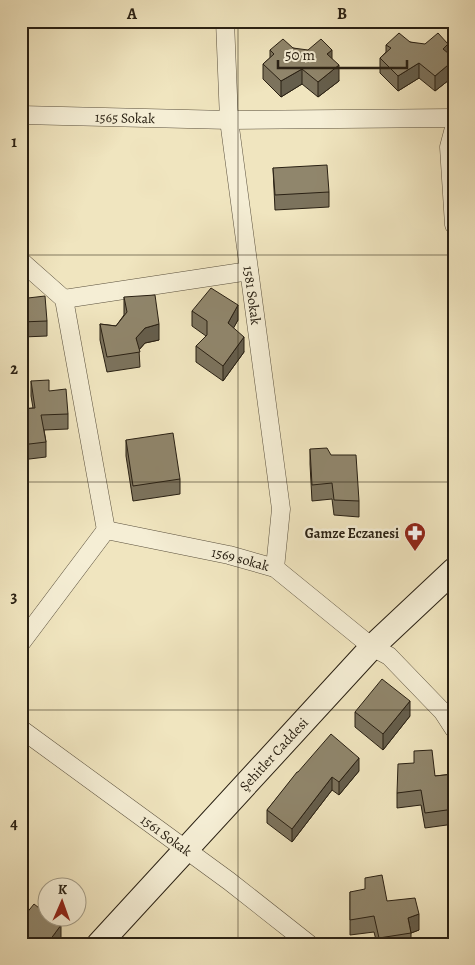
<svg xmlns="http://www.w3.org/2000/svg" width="475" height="965" viewBox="0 0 475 965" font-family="Alegreya,serif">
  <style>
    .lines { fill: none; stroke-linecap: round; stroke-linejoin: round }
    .street-casing { stroke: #5b513e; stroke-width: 19 }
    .secondary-casing { stroke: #292013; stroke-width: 26 }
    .street { stroke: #f5eed5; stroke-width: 18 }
    .secondary { stroke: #f5eed5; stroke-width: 24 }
    .wall { fill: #7c735d; stroke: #292013 }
    .shaded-wall { fill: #655e4c; stroke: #292013 }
    .building { fill: #90866c; stroke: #292013 }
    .grid { fill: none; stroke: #292013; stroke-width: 1; stroke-opacity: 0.55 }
    .labels { text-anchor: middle; stroke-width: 5; stroke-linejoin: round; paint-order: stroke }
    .street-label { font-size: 14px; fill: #292013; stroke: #f5eed5 }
    .poi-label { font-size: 14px; font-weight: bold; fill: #292013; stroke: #f5eed5; text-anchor: end }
    .neatline { fill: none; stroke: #292013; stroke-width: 2 }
    .grid-label { font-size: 16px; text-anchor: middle; font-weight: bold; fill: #292013 }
  </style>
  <rect width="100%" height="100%" fill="#f0e5bf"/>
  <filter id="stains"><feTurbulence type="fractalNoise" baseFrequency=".004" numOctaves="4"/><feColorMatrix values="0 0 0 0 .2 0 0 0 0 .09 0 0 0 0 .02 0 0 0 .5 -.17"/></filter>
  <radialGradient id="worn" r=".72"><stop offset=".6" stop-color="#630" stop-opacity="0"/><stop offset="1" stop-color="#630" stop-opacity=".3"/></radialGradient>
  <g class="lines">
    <!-- street casing -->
    <g class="street-casing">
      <g id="street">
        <path id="s1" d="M225 21 229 120 281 509 275 568"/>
        <path id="s2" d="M21 115 229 120 454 118"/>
        <path d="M454 128 449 147 454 225"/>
        <path d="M21 261 64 299 106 530"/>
        <path d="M64 299 249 271"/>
        <path id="s3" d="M21 643 106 530 229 555 275 568 372 647 389 656 443 712 454 729"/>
        <path id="s4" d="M21 729 229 881 309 944"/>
      </g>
    </g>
    <!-- secondary casing -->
    <g class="secondary-casing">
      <g id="secondary">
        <path id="s5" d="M99 944 372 647 454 570"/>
      </g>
    </g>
    <!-- street -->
    <use href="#street" class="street"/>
    <!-- secondary -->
    <use href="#secondary" class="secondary"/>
  </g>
  <!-- wall -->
  <path class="wall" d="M410 42 448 53 454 58V76L435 91 419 78 398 91 380 73V58L386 52V45Z
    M293 48 332 59 339 81 318 97 302 84 281 97 263 79V64L270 58V50Z
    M273 168 329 192V207L275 210Z
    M21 288 28 298 47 321V336L23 337 25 349V364L21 365Z
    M124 297 159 340 145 343 139 350 140 367 107 372 100 340V324L116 326 124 315Z
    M192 311 238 320 233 328 244 352 223 381 196 362V346L206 336 192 326Z
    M31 381 49 391 68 414V429L44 430 46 442V457L21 460V409L33 408 31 396Z
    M126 440 180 479V494L133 501 126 456Z
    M310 449 359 501V517L334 515 332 499 312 501 310 464Z
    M355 712 410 716 383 750 355 727Z
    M359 771 339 795 332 790 292 842 267 823V810L298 772Z
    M454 774V824L425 828 421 805 397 808V793L435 776Z
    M350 892 387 901 419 930 411 933V944H377L374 932 350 935Z"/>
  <!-- shaded-wall -->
  <path class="shaded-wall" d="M448 44V59L443 49Z
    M332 50V65L327 54Z
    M454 60V76L435 91V76Z
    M419 63V78L398 91V76Z
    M339 65V81L318 97V82Z
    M302 69V84L281 97V81Z
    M238 305V320L228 338V323Z
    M159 324V340L145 343 137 352 136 338 145 328Z
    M244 337V352L223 381V366Z
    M410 701V716L383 750V734Z
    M26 754V770L21 778V762Z
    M359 758V771L339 795V782Z
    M332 777V790L292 842V829Z
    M419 914V930L411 933 408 918Z
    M61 925V941L59 944H47Z"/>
  <!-- building -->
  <path class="building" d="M399 33 410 42 425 44 438 33 448 44 443 49 454 58V60L435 76 419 63 398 76 380 58 391 48 386 45Z
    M283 39 293 48 308 50 321 39 332 50 327 54 339 65 318 82 302 69 281 81 263 64 274 54 270 50Z
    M327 165 329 192 275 195 273 168Z
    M28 287V298L45 296 47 321 21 322V288Z
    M211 288 238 305 228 323 244 337 223 366 196 346 207 335V321L192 311Z
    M155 295 159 324 145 328 136 338 140 352 107 357 100 324 116 326 127 312 124 297Z
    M21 327 25 349H21Z
    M49 380V391L66 389 68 414 41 415 46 442 21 445V409L35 408 31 381Z
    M173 433 180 479 133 486 126 440Z
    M327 448 331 455H356L359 501 334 500 332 483 312 485 310 449Z
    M382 679 410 701 383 734 355 712Z
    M331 734 359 758 339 782 332 777 292 829 267 810 297 772H298Z
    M432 750 435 776 454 774V809L425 813 421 790 397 793 398 764 414 763V751Z
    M21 751 26 754 21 762Z
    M382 875 387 901 415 898 419 914 408 918 411 933 379 938 374 916 350 920V892L365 889V878Z
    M34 904 48 915V918H51L61 925 47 944H21V920Z
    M448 938 454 942V944H444Z"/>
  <!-- grid -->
  <path class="grid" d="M238 21V944M21 255H454M21 482H454M21 710H454"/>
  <!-- icons -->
  <defs>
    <g id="pharmacy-pin" transform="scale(1.125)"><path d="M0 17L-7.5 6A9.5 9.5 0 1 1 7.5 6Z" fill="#8f2418" stroke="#f5eed5"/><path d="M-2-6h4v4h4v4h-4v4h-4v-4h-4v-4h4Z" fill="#fff"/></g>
  </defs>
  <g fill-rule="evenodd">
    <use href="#pharmacy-pin" x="415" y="533"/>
  </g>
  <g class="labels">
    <!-- street labels -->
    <g class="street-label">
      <text dy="5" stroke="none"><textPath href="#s2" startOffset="104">1565 Sokak</textPath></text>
      <text dy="5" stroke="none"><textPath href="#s1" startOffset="276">1581 Sokak</textPath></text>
      <text dy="5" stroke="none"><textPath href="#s3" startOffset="279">1569 sokak</textPath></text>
      <text dy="5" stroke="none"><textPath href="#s5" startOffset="258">Şehitler Caddesi</textPath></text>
      <text dy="5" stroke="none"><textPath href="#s4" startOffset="180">1561 Sokak</textPath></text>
    </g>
    <!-- poi labels -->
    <g class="poi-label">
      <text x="399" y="538">Gamze Eczanesi</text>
    </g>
  </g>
  <!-- margin -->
  <rect width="475" height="965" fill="none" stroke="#f0e5bf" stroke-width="55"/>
  <!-- north arrow -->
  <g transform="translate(62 902) rotate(2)"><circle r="24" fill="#f5eed5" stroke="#a39c87"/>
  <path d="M0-4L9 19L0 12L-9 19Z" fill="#8f2418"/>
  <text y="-8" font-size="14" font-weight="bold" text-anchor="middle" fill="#292013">K</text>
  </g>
  <!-- scale -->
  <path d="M278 60v8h129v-8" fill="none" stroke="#292013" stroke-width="2.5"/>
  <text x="285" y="60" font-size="15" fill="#292013" stroke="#f5eed5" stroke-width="4" paint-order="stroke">50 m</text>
  <rect x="28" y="28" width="420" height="910" class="neatline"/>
  <g class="grid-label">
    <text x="132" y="19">A</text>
    <text x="342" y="19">B</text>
    <text x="14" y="147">1</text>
    <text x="14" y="374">2</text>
    <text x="14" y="602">3</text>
    <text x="14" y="829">4</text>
  </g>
  <rect width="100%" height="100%" filter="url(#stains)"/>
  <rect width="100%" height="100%" fill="url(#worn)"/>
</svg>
